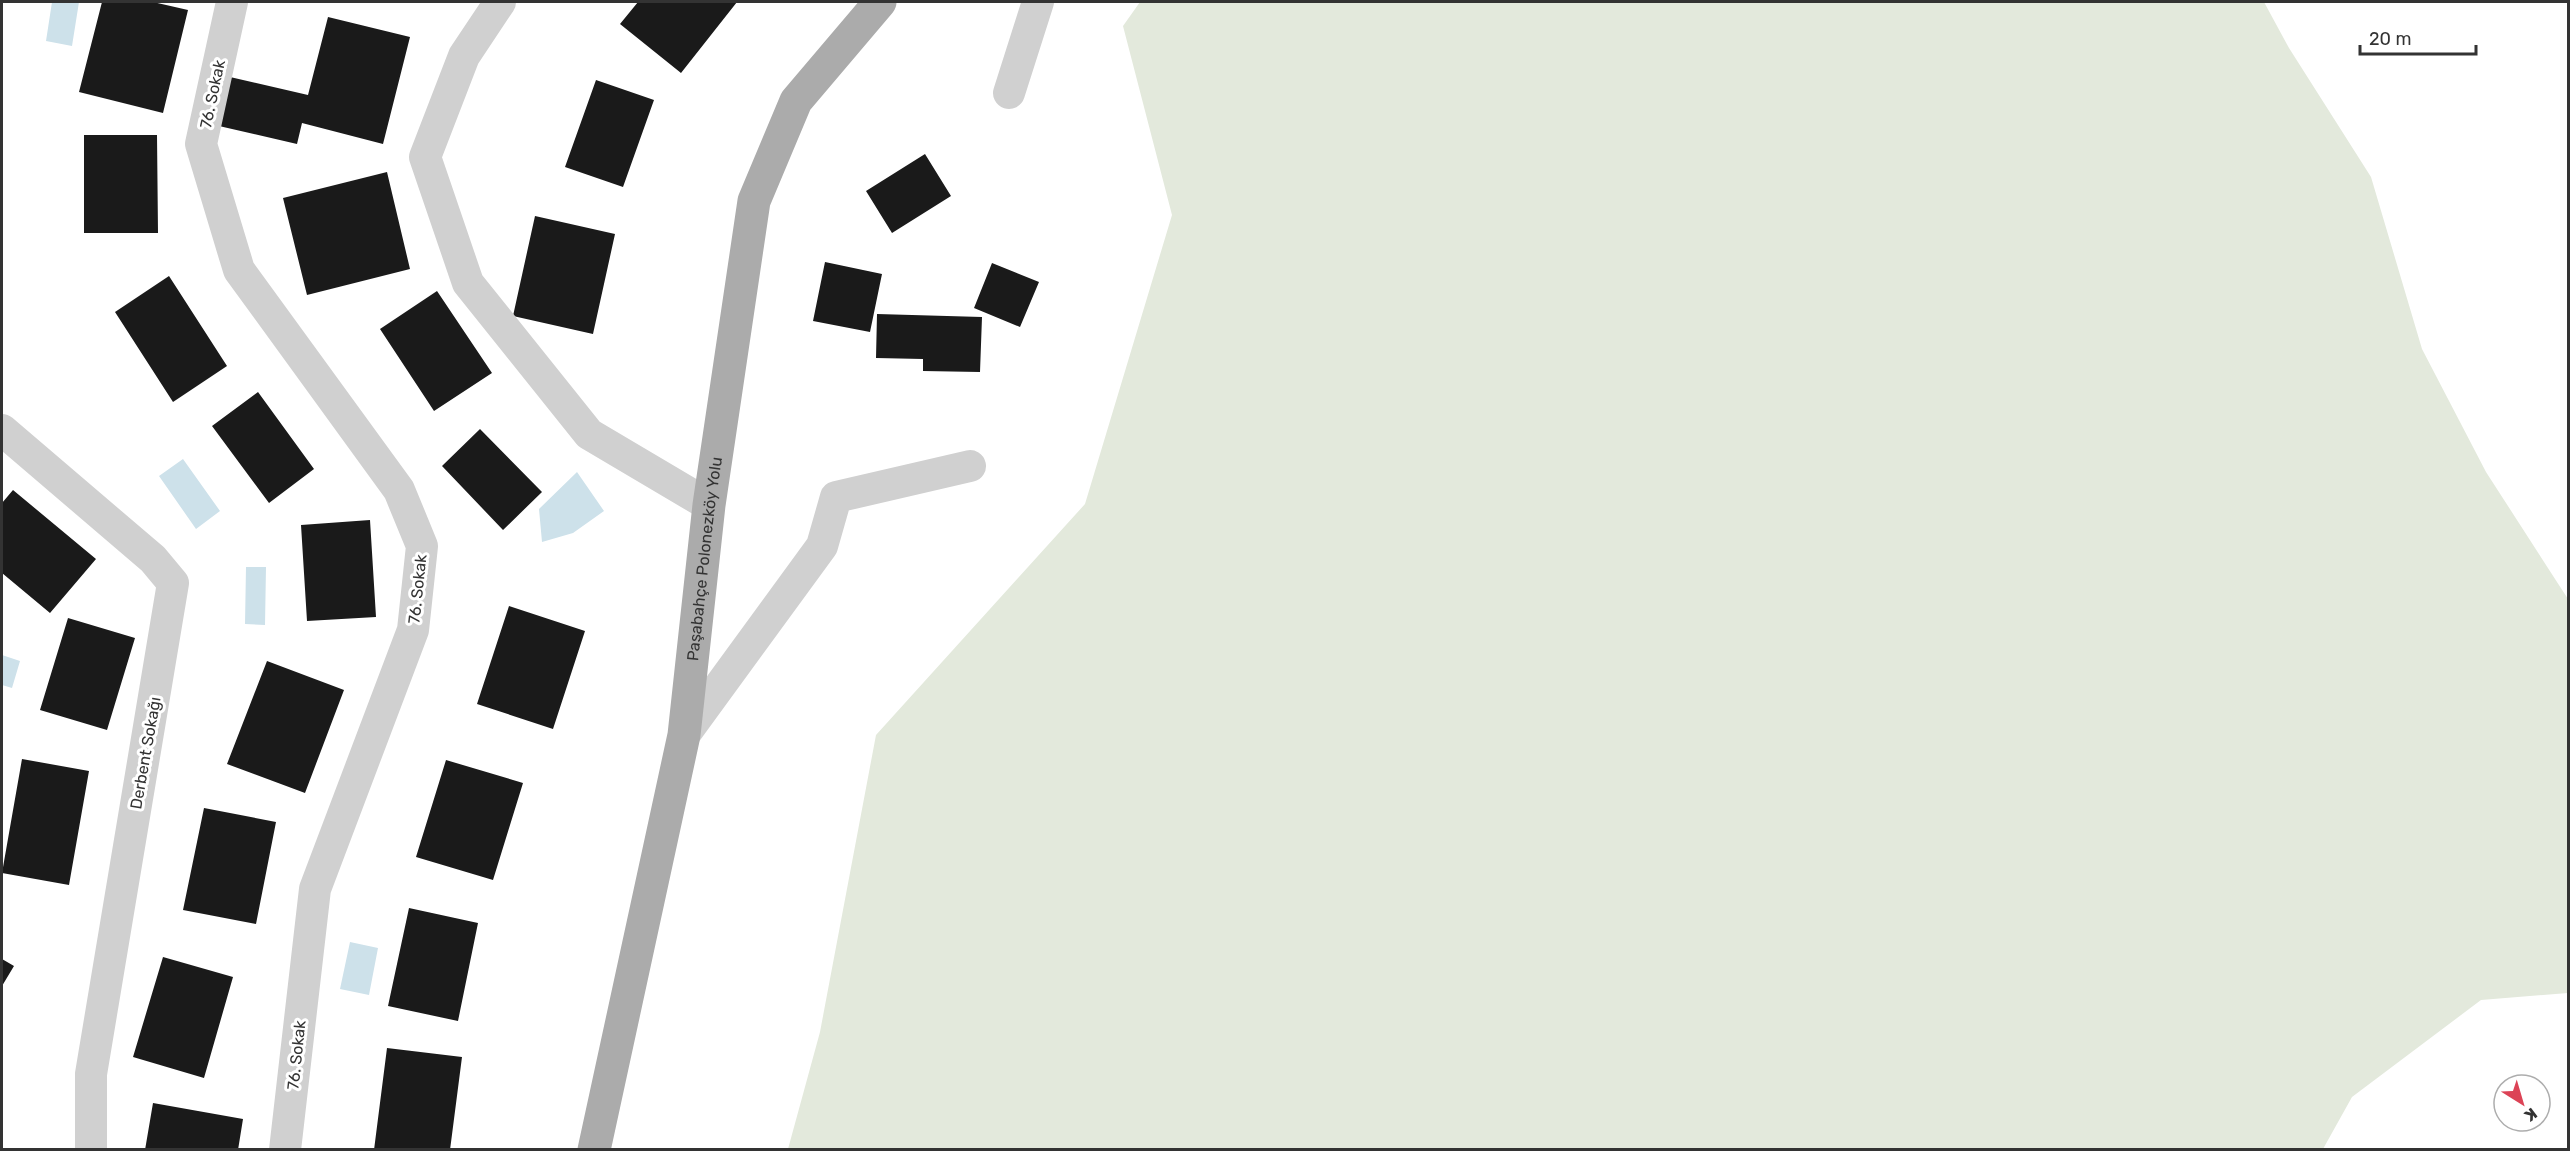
<svg xmlns="http://www.w3.org/2000/svg" width="2570" height="1151" viewBox="0 0 2570 1151" font-family="Rubik,sans-serif">
  <style>
    .green { fill: #e3e9dc }
    .water { fill: #cde1ea }
    .building { fill: #1a1a1a }
    .lines { fill: none; stroke-linecap: round; stroke-linejoin: round }
    .minor { stroke: #d0d0d0; stroke-width: 32 }
    .primary { stroke: #ababab; stroke-width: 33 }
    .labels { text-anchor: middle; stroke-width: 6; stroke-linejoin: round; paint-order: stroke }
    .street-label { font-size: 16px; fill: #333; stroke: #fff }
  </style>
  <rect width="100%" height="100%" fill="#fff"/>
  <!-- green -->
  <path class="green" d="M1140 2H2264L2289 48 2371 177 2422 349 2486 472 2568 599V993L2481 1000 2352 1097 2323 1149H788L820 1032 876 735 1085 504 1172 215 1123 26Z"/>
  <!-- water -->
  <path class="water" d="M52 2H79L72 46 46 41Z
    M183 459 220 511 196 529 159 476Z
    M577 472 604 511 573 533 542 542 539 509Z
    M246 567H266L265 625 245 624Z
    M2 655 20 661 12 688 2 685Z
    M350 942 378 948 369 995 340 989Z"/>
  <!-- building -->
  <path class="building" d="M102 2H153L188 10 163 113 79 92Z
    M638 2H737L681 73 620 24Z
    M328 17 410 37 383 144 302 123 297 144 219 126 230 77 308 95Z
    M596 80 654 100 623 187 565 167Z
    M84 135H157L158 233H84Z
    M925 154 951 196 892 233 866 191Z
    M387 172 410 269 307 295 283 198Z
    M535 216 615 234 593 334 513 316Z
    M825 262 882 274 870 332 813 321Z
    M992 263 1039 282 1020 327 974 308Z
    M169 276 227 366 173 402 115 312Z
    M437 291 492 373 434 411 380 329Z
    M877 314 982 317 980 372 923 371V359L876 358Z
    M258 392 314 469 269 503 212 426Z
    M480 429 542 492 503 530 442 466Z
    M13 490 96 559 50 613 2 573V503Z
    M370 520 376 617 307 621 301 525Z
    M509 606 585 631 553 729 477 704Z
    M68 618 135 638 107 730 40 710Z
    M267 661 344 690 305 793 227 764Z
    M22 759 89 771 69 885 2 873Z
    M446 760 523 783 493 880 416 857Z
    M204 808 276 822 256 924 183 910Z
    M409 908 478 923 458 1021 388 1006Z
    M163 957 233 977 204 1078 133 1057Z
    M2 959 14 966 2 986Z
    M387 1048 462 1057 450 1150H374Z
    M153 1103 243 1119 238 1150H145Z"/>
  <g class="lines">
    <!-- minor -->
    <path class="minor" d="M232 2 201 144 239 270 399 490 422 546 413 630 315 889 285 1150
      M500 2 464 56 425 157 468 283 589 434 709 505
      M1009 93 1038 2
      M2 430 153 559 173 583 91 1074V1150
      M684 735 822 546 836 497 970 466"/>
    <!-- primary -->
    <path class="primary" id="s1" d="M594 1150 684 735 709 505 754 201 796 101 880 2"/>
  </g>
  <g class="labels">
    <!-- street labels -->
    <g class="street-label">
      <text transform="translate(212 94) rotate(-78)" y="6">76. Sokak</text>
      <text dy="6" stroke="none"><textPath href="#s1" startOffset="602">Paşabahçe Polonezköy Yolu</textPath></text>
      <text transform="translate(417 589) rotate(-84)" y="6">76. Sokak</text>
      <text transform="translate(145 753) rotate(-80)" y="6">Derbent Sokağı</text>
      <text transform="translate(296 1055) rotate(-84)" y="6">76. Sokak</text>
    </g>
  </g>
  <!-- border -->
  <rect width="2570" height="1151" fill="none" stroke="#333333" stroke-width="6"/>
  <!-- north arrow -->
  <g transform="translate(2522 1103) rotate(143)"><circle r="28" fill="#ffffff" stroke="#adadad" stroke-width="1.5"/>
  <path d="M0-4.5L10 22L0 15L-10 22Z" fill="#dc4356"/>
  <text y="-9" font-size="16" font-weight="bold" text-anchor="middle" fill="#333333">K</text>
  </g>
  <!-- scale -->
  <path d="M2360 45v9h116v-9" fill="none" stroke="#333333" stroke-width="3"/>
  <text x="2369" y="45" font-size="18" fill="#333333" stroke="#ffffff" stroke-width="4.5" paint-order="stroke">20 m</text>
</svg>
